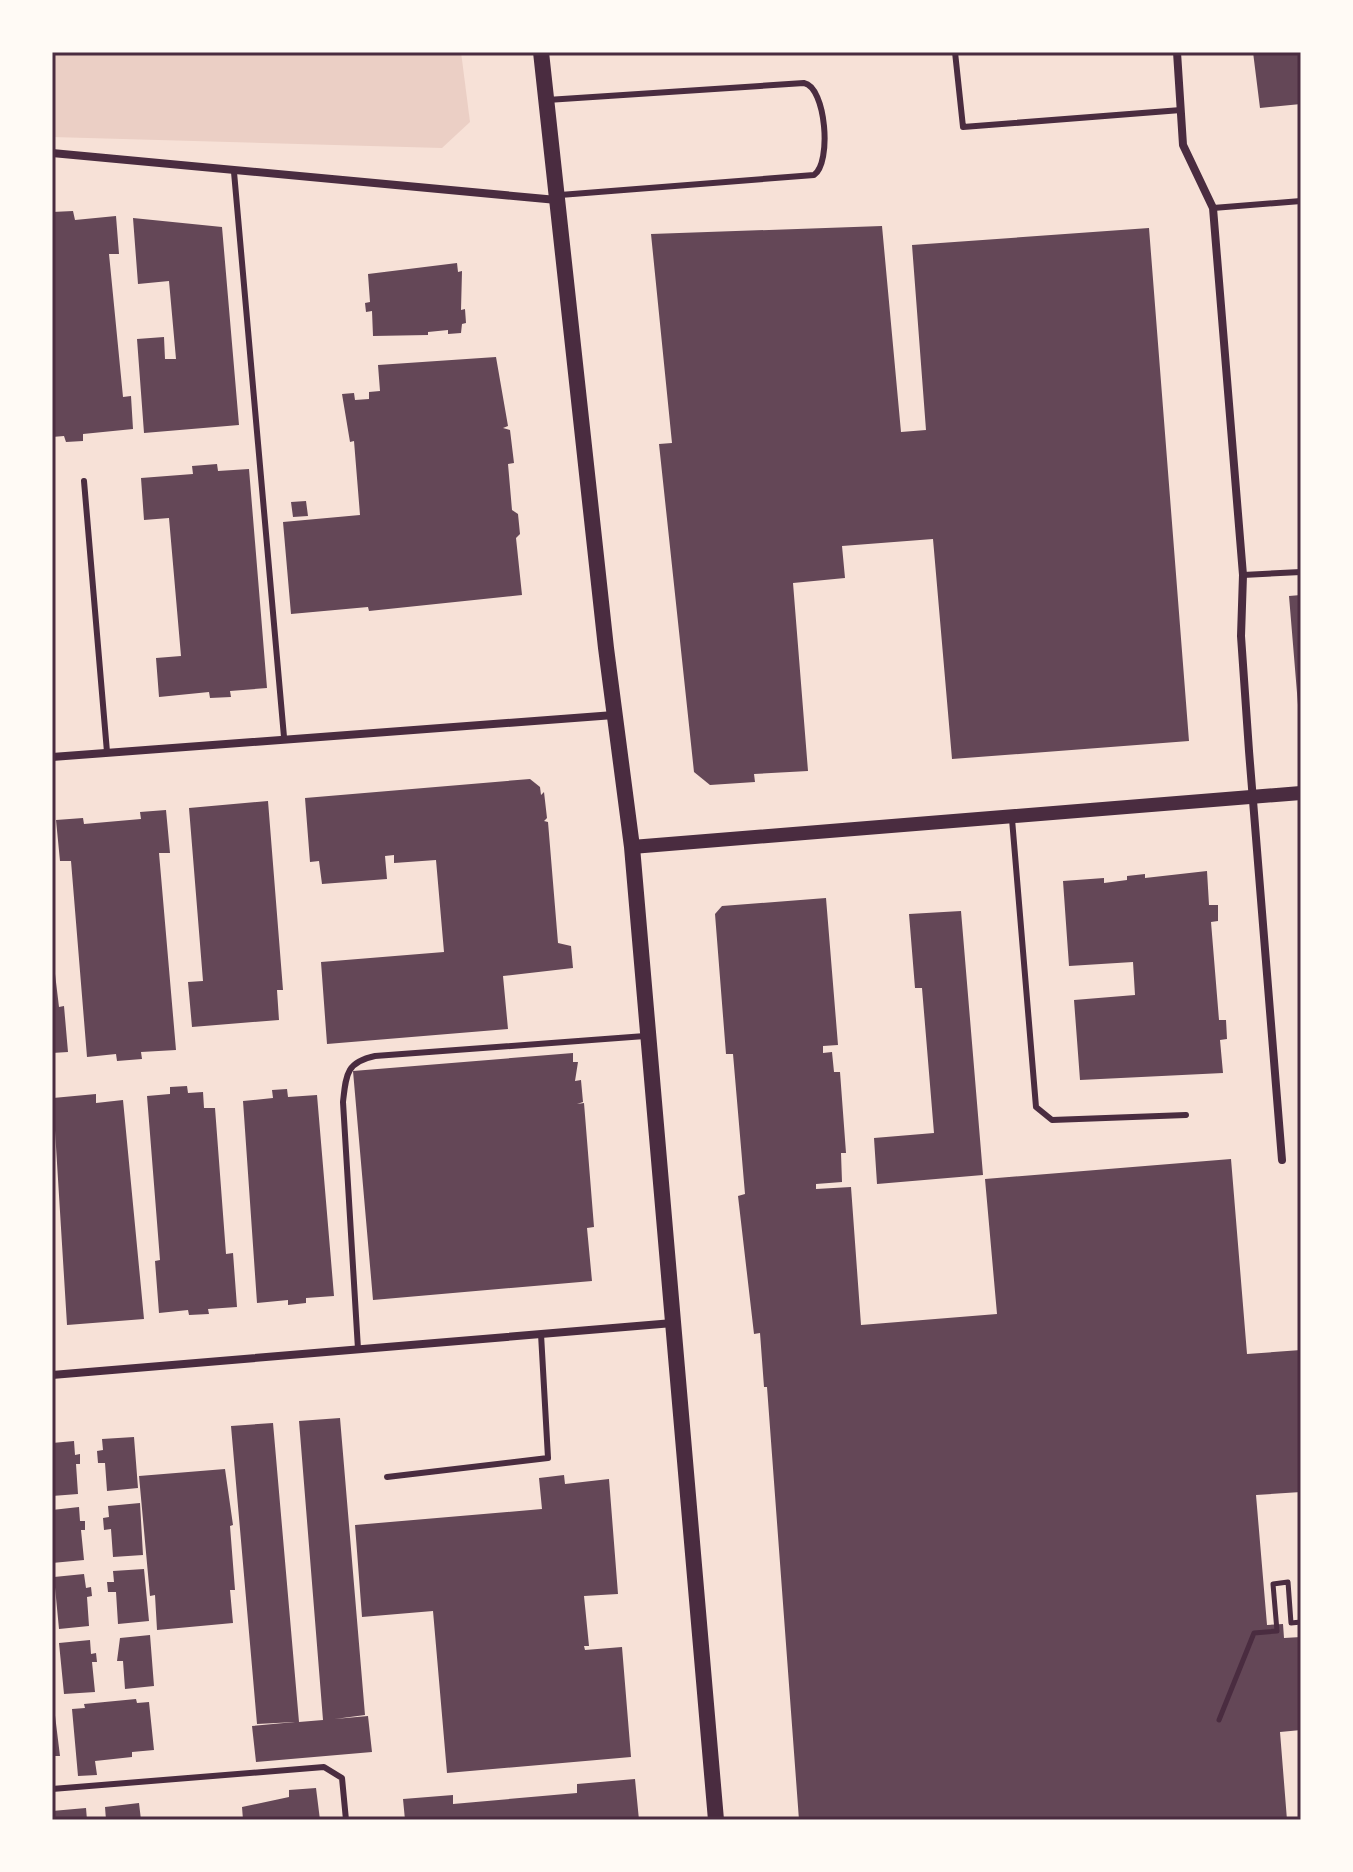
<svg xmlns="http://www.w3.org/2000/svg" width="1353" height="1872" viewBox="0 0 1353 1872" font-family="'PT Sans',sans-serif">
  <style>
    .green { fill: #ebcfc5 }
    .building { fill: #644757 }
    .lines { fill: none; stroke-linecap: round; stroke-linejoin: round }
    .path { stroke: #4a2c40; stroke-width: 5 }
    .service { stroke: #4a2c40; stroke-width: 6 }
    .minor { stroke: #4a2c40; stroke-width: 8 }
    .tertiary { stroke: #4a2c40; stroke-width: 14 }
    .secondary { stroke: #4a2c40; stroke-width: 16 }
    .neatline { fill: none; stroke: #4a2c40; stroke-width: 3 }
  </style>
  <rect width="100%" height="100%" fill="#f7e1d7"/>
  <!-- green -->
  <path class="green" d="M52 52H461L470 122 442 148 52 137Z"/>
  <!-- building -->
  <path class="building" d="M1253 52H1301V104L1260 108Z
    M73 211 75 220 116 216 119 254H109L123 397 131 396 133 429 83 434V441L66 442 64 436 52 437V212Z
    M133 218 222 227 239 425 144 433 137 339 164 337 165 359H176L169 281 138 284Z
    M882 226 901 432 926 430 912 245 1149 228 1189 741 952 759 933 539 842 546 845 578 793 583 808 771 754 774 755 782 710 785 694 772 659 444 672 443 651 234Z
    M457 263 458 272 462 271 461 310 465 309 466 323 462 324 461 333 448 334V330L428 332V335L373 336 372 311 366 312 365 303 370 302 368 274Z
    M496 357 508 426 503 428 510 430 514 463 508 464 512 510 518 514 520 534 516 538 522 595 369 611 368 607 291 614 283 522 360 515 354 441 350 442 342 394 354 393 355 400 369 399V392L380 391 378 365Z
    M217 464 218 471 249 469 267 688 230 691 231 697 210 698 209 692 159 697 156 658 181 656 169 518 144 520 141 478 193 474 192 466Z
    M306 501 308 516 293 517 291 502Z
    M1301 595V717H1299L1289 596Z
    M530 779 540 787 541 795 544 792 547 818 544 821 548 822 558 943 571 946 573 968 503 976 508 1029 327 1044 321 962 444 952 436 860 394 863V855L385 856 387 879 322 884 319 861 310 862 305 798Z
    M268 801 283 990H277L279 1020 192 1027 188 982 203 981 189 808Z
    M166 810 170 853H159L176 1050 141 1052 142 1059 117 1061 116 1054 87 1057 71 861H60L56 820 83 818 84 824 141 819 140 812Z
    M1207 871 1209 905H1218V921L1211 922 1219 1020H1226L1227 1039 1220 1040 1223 1073 1080 1080 1074 1000 1135 995 1133 962 1069 966 1063 881 1104 878V883L1127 880V876L1145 874V878Z
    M826 898 838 1045 823 1046V1053L832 1052 834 1072H840L846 1153H841L842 1182 816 1184V1189L851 1187 861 1325 997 1314 985 1179 1231 1159 1247 1354 1301 1350V1492L1256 1495 1267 1625 1283 1624 1284 1638 1301 1637V1730L1280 1732 1287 1820H799L767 1387H764L760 1333 754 1334 738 1196 745 1194 733 1054H726L715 914 722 906Z
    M961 911 983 1175 877 1184 874 1138 934 1133 922 988H915L909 914Z
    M52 949 59 1007 64 1006 68 1052 52 1053Z
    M573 1053V1062H578L575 1081 581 1080 583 1102 577 1104 584 1103 594 1227 587 1228 592 1281 373 1300 353 1071Z
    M187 1086 188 1093 203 1092 204 1108H215L226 1254 233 1253 237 1307 208 1309 209 1314 189 1315 188 1310 159 1313 155 1261 160 1260 147 1096 170 1094V1087Z
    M287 1089 288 1097 317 1095 334 1296 306 1298V1303L288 1305V1300L257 1303 243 1101 273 1098 272 1090Z
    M96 1094V1103L123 1100 144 1319 67 1325 53 1098Z
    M340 1418 365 1715 335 1719 368 1716 372 1752 256 1762 252 1726 295 1722 257 1724 231 1426 273 1423 299 1722 323 1720 299 1421Z
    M134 1437 138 1488 107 1491 105 1463H98L97 1451 103 1450 102 1439Z
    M74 1441 75 1455 80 1454V1464H76L78 1494 52 1496V1443Z
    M225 1469 233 1525 230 1526 235 1590H230L233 1623 157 1630 155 1595 150 1596 139 1476Z
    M564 1475 565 1484 609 1479 618 1594 584 1596 589 1646H584L585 1650 622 1647 631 1757 447 1773 433 1611 362 1617 355 1525 542 1509 539 1478Z
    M140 1503 143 1555 113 1557 111 1529 104 1530 103 1518 109 1517 108 1506Z
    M79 1507 80 1521H85V1530H81L84 1560 52 1563V1510Z
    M144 1569 149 1621 118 1624 116 1592H108L107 1582H114L113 1571Z
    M84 1574 86 1588 91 1587 92 1596 87 1597 89 1626 59 1629 54 1577Z
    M150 1635 154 1686 125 1689 123 1661H117L120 1638Z
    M90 1640 91 1654 96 1653 97 1662H92L95 1692 64 1694 59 1643Z
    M52 1691 60 1756H52Z
    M136 1699 137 1703 149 1702 154 1750 132 1752V1757L95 1761 97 1775 78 1776 72 1709 85 1708 84 1704Z
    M635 1779 639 1820H405L403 1799 453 1795V1804L577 1793V1784Z
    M316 1788 320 1820H243L242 1807 289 1797V1790Z
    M139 1803 141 1820H106L105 1807Z
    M86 1808 87 1820H52V1811Z"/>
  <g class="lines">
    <!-- path -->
    <path class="path" d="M1219 1720 1254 1633 1277 1631 1273 1584 1288 1582 1291 1623 1301 1622"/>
    <!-- service -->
    <path class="service" d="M955 52 963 127 1181 110
      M547 100 804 83C826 87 832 163 814 175L560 195
      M234 172 284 737
      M1213 208 1301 201
      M84 481 107 752
      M1243 575 1301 572
      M1012 819 1036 1107 1052 1120 1186 1115
      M358 1349 343 1102C346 1075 346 1062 375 1056L645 1036
      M387 1477 548 1458 541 1334
      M52 1789 324 1767 342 1778 346 1820"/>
    <!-- minor -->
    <path class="minor" d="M1177 52 1183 145 1213 208 1243 575 1241 636 1249 751 1282 1160
      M52 153 557 200
      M52 757 614 715
      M52 1375 673 1323"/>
    <!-- tertiary -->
    <path class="tertiary" d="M632 847 1301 793"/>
    <!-- secondary -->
    <path class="secondary" d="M541 52 606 648 632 847 716 1820"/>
  </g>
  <!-- border -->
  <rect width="1353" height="1872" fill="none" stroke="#fffaf5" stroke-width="108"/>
  <rect x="54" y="54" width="1245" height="1764" class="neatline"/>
</svg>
